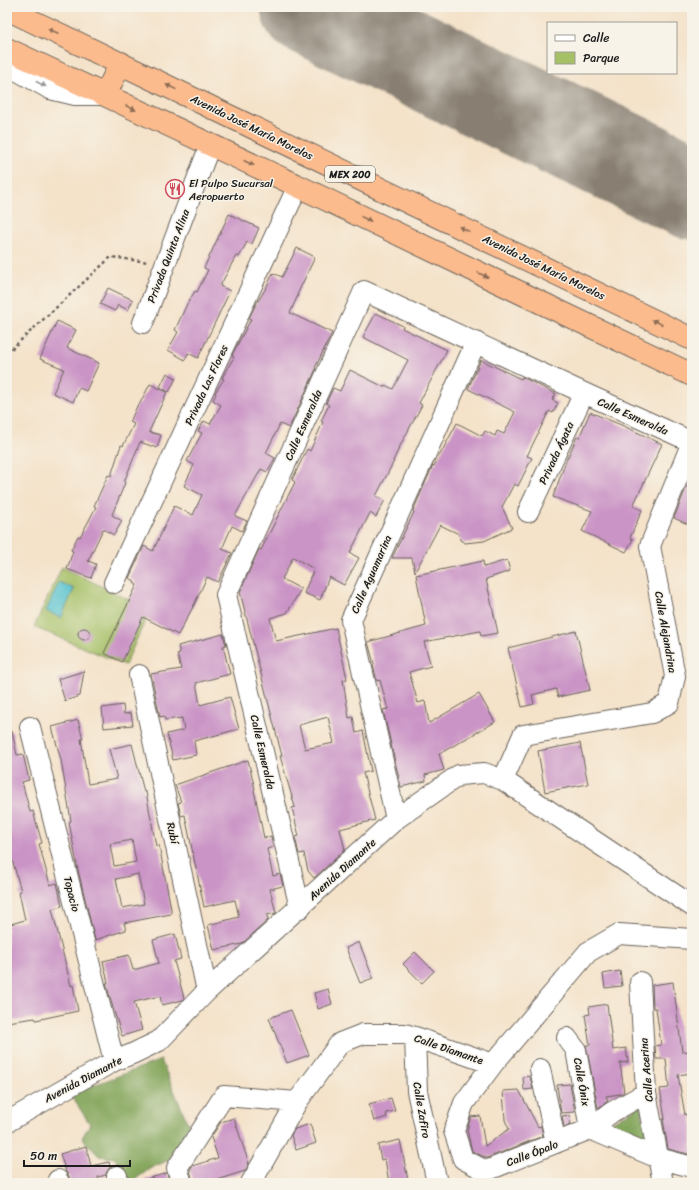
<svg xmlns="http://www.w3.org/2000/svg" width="699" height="1190" viewBox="0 0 699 1190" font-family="Sriracha,sans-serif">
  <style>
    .green { fill: #a6c066; stroke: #616e41 }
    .forest { fill: #84a65b; stroke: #50613c }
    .water { fill: #57c3cf; stroke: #3a7076 }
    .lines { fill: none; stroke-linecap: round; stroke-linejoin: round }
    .runway { stroke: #887f72; stroke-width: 95 }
    .building { fill: #ca94c6; fill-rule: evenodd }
    .minor-casing { stroke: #686159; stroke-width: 22 }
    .highway-casing { stroke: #686159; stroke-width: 24 }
    .path { stroke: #686159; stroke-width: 2.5; stroke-dasharray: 3 3; stroke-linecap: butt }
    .minor { stroke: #fff; stroke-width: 20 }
    .highway { stroke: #fbbb8d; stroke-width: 22 }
    .oneway { fill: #8c6c54 }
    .oneway2 { fill: #999 }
    .labels { text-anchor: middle; stroke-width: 3; stroke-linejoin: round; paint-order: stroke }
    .shield { fill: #f7f3e8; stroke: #5e5c59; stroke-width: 1 }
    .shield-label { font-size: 10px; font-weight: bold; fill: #1c1c1c }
    .street-label { font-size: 11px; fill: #1c1c1c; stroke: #f7f3e8 }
    .poi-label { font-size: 11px; fill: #1c1c1c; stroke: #f7f3e8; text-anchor: start }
  </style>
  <rect width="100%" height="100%" fill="#f7f3e8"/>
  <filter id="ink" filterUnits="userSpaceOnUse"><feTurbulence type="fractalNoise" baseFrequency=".025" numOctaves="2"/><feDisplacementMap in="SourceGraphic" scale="8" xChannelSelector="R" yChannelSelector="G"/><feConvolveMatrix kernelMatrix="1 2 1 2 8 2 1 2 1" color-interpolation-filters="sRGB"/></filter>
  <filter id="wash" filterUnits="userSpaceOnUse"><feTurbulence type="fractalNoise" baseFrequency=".012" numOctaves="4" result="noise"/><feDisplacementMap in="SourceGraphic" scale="16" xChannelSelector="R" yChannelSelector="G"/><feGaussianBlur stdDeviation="0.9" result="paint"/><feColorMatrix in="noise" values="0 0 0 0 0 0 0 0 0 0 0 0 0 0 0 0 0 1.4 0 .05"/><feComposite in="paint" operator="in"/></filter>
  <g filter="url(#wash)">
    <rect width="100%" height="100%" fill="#f4e2c9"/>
    <!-- green -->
    <path class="green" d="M62 567 150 610 125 665 34 627Z"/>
    <!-- forest -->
    <path class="forest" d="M161 1060 189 1126 169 1160 151 1168 130 1183H127L115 1158 99 1156 82 1138 90 1124 70 1094Z
      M640 1106 651 1147 605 1126Z"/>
    <!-- water -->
    <path class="water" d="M59 582 74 589 61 618 46 611Z"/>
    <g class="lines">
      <!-- runway -->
      <path class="runway" d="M308 7 692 192"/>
    </g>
    <g id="blocks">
      <!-- building -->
      <path class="building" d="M229 214 259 228 252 244 247 242 239 257 236 256 220 286 230 291 198 358 188 353 185 360 168 350 178 332 175 330 187 304 195 291 197 292 208 270 204 268Z
        M297 248 315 257 297 295H298L290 313 332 333 315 368 316 369 289 428 280 424 266 453 275 458 267 472 261 469 235 516 247 521 242 531 232 526 222 549 232 553 218 582 207 577 194 605 178 635 143 617 122 662 104 653 137 585 134 583 135 581 129 578 144 546 153 551 174 506 193 515 202 495 184 486 194 465 187 461 202 433 198 431 204 421 210 424 221 405 213 400 216 394 215 393 224 379 222 378 234 357 232 356 233 353 251 319 249 318 255 306 266 288 273 273 282 277Z
        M108 288 133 300 128 310 118 305 115 311 100 304Z
        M376 313 403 326 402 328 447 350 419 403 422 405 402 442 393 461H394L376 496 385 500 376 517 370 513 350 553 359 558 344 585 329 577 320 600 304 593 314 569 293 557 282 579 301 589 287 613 270 618 276 641 336 628 347 679 343 680 349 718 353 717 356 733 363 731 371 771 363 773 375 820 340 829 345 850 314 878 308 871 304 853 299 854 295 837 299 836 292 808 295 807 280 756H282L240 592 259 549 261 550 295 482 292 480 307 449 310 451 323 422 321 421 329 405 326 403 333 388 340 391 350 370 384 387 385 385 393 389 408 360 363 337ZM328 717 334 743 305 749 299 725Z
        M57 321 76 330 67 348 99 363 86 391 79 388 73 402 53 393 64 369 40 359Z
        M481 360 521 379 522 377 556 394 552 400 558 403 553 413 549 411 527 456 532 458 518 486 514 484 502 507 512 528 484 541 465 543 460 540 459 534 440 525 415 572 412 558H392L414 512 413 511 433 465 434 466 457 423 482 436 485 431 495 436 497 431 504 434 515 412 468 389Z
        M167 373 176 378 169 392 160 387Z
        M150 384 167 392 149 432 161 435 157 448 140 442 124 482 125 483 112 515 122 521 114 535 103 529 88 561 96 564 91 578 67 569 73 551 71 550 78 536 80 537 86 526 96 507 94 506 108 475 111 476 121 445 123 446 134 424 130 422 138 404 139 405Z
        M590 412 626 427 662 444 633 506 642 510 630 538 633 539 626 552 582 531 592 511 553 497 566 461 577 437 579 438Z
        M692 477V526L674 518 684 493Z
        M507 560 510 571 486 579 498 633 481 636 480 631 424 642 431 666 409 672 418 703 425 701 429 723 479 694 495 722 439 754 444 770 425 775 426 781 401 787 383 710 388 709 380 680 377 681 373 665 374 664 368 642 426 626 416 575 483 561 484 567Z
        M78 634a6 6 0 1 1 12 0a6 6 0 1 1-12 0Z
        M576 631 590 690 558 697 556 689 532 695 534 704 522 707 508 648Z
        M223 634 226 645 223 646 230 674 196 683 200 705 230 697 239 729 194 741 196 755 173 760 167 734 184 730 182 718 165 720 164 716 160 717 151 674 181 669 177 654 180 653 178 646Z
        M84 671 80 696 65 701 58 679Z
        M123 705 124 714 131 713 133 725 104 728 102 708Z
        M78 720 83 739H81L88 784 117 779 109 749 132 744 144 792H146L156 846 159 845 171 909V914L124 923 126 930 95 940 78 870 69 822 71 821 61 760 52 727ZM132 840 136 862 114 866 110 844ZM138 874 144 904 122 908 116 879Z
        M7 731H12L17 755 23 754 29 780 22 782 30 812 33 811 42 843 39 844 50 885 57 883 62 906 52 909 71 986 73 985 78 1011 36 1020 35 1018 7 1022V925L25 920 19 892 21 891 10 852 7 853Z
        M580 743 588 784 545 792 538 751Z
        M248 760 255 789 254 790 264 838 271 836 273 847 267 849 273 876 280 874 283 886 270 889 276 913 267 915 268 920 242 944 214 950 208 925 239 917 235 900 204 907 185 815 181 816 178 803 181 802 175 785Z
        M175 934 181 959 174 961 184 998 183 1000 162 1005 160 996 134 1002 142 1030 122 1036 113 1008 106 983H108L103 961 129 955 133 970 159 963 153 940Z
        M359 942 373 978 360 983 346 948Z
        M415 952 434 971 422 983 403 964Z
        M620 971 622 986 605 988 603 974Z
        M673 982 682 1052 690 1051 692 1073 678 1075 685 1115 692 1114V1155L668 1149 663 1119H665L660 1089 669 1088 666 1059H656L655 1046 661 1045 656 1008H653L652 985Z
        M328 989 332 1004 318 1009 314 993Z
        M607 1004 613 1050 626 1048 628 1062 620 1063 624 1092 620 1094 606 1096 608 1101 598 1108 586 1045H590L585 1015 590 1014 589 1007Z
        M291 1010 309 1055 287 1063 269 1018Z
        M530 1076 533 1089 524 1090 523 1077Z
        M570 1084 575 1112 561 1113 557 1085Z
        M519 1090 538 1127 541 1126 543 1136 487 1158 472 1151 467 1130 471 1117 480 1116 485 1146 509 1129 505 1120 503 1091Z
        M391 1098 395 1111 386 1113 387 1117 374 1121 369 1104Z
        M569 1115 570 1125 564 1127 562 1116Z
        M234 1118 249 1164 245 1171 207 1183H193L190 1170 192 1166 218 1158 211 1137 221 1122Z
        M310 1124 316 1143 296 1150 291 1135 295 1129Z
        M400 1140 408 1180 396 1183H389L385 1159 381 1160 378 1145Z
        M86 1146 91 1166 109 1162 110 1167 106 1173V1175L98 1177 99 1183H70L69 1176 66 1172 60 1154Z
        M167 1173 170 1183H145L144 1180Z"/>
    </g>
  </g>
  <g filter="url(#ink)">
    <use href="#blocks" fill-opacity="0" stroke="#686159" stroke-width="1"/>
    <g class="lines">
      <!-- minor casing -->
      <g class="minor-casing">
        <path id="minor" d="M7 65 50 89 75 95H105
          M143 323 210 145
          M528 512 584 393
          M114 583 298 186
          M139 675 207 991
          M30 727 114 1061
          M503 780 523 735 652 713 669 703 675 676 650 546 692 442
          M396 819 351 620 476 342
          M300 908 226 595 364 291 584 393 692 442
          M640 982 646 1093 663 1183
          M415 1037 417 1091 437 1183
          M567 1038 576 1050 590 1129 612 1112 646 1093
          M493 1064 464 1103 454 1131 463 1159 486 1171 590 1129 658 1158 692 1167
          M540 1069 556 1143
          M7 1122 114 1061 132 1054 159 1041 207 991 396 819 459 775 484 773 503 780 692 906
          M117 1176 119 1183
          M58 1180 59 1183
          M182 1183 177 1168 224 1096 297 1102
          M251 1183 297 1102 340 1043 363 1034H405L415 1037 493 1064 588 952 619 934 692 939"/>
      </g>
      <!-- highway casing -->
      <g class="highway-casing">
        <path id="highway" d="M7 9 692 339
          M7 49 298 186 692 375
          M105 95 121 63"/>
      </g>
      <!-- path -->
      <path class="path" d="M7 353 111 257 148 262"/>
      <!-- minor -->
      <use href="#minor" class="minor"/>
      <!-- highway -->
      <use href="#highway" class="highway"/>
    </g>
    <!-- one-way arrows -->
    <defs><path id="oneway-solid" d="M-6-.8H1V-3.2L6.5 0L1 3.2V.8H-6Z"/></defs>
    <g class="oneway">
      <use href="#oneway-solid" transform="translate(53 31) rotate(-155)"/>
      <use href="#oneway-solid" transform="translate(171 87) rotate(-154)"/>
      <use href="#oneway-solid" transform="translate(131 108) rotate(25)"/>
      <use href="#oneway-solid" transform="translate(249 163) rotate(25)"/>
      <use href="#oneway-solid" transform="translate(366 219) rotate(26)"/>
      <use href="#oneway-solid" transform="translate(464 229) rotate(-154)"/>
      <use href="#oneway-solid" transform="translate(483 275) rotate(26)"/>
      <use href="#oneway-solid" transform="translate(657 322) rotate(-154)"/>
    </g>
    <use class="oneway2" href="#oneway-solid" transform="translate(41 84) rotate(28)"/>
  </g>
  <!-- icons -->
  <defs>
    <g id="restaurant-ring" transform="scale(1)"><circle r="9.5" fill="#f7f3e8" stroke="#d1495b" stroke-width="1.5"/><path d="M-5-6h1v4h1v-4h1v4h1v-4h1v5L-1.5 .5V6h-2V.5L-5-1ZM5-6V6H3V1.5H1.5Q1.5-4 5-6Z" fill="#d1495b"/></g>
  </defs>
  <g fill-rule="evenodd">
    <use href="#restaurant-ring" x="175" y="189"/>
  </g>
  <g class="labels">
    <!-- shield labels -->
    <rect class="shield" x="325" y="166" width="50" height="16" rx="3"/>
    <g class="shield-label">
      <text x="350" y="178">MEX 200</text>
    </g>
    <!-- street labels -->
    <g class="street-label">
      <text transform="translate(252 127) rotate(26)" y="4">Avenida José María Morelos</text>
      <text transform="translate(168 256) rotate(-69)" y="4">Privada Quinta Alina</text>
      <text transform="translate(544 267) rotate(26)" y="4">Avenida José María Morelos</text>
      <text transform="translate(206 385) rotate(-65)" y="4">Privada Las Flores</text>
      <text transform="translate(633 416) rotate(24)" y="4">Calle Esmeralda</text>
      <text transform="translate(303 425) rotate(-66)" y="4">Calle Esmeralda</text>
      <text transform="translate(556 453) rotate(-65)" y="4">Privada Ágata</text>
      <text transform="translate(371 574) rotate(-66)" y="4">Calle Aguamarina</text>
      <text transform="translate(666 632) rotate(80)" y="4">Calle Alejandrina</text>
      <text transform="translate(263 752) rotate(77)" y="4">Calle Esmeralda</text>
      <text transform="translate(173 833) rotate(78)" y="4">Rubí</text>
      <text transform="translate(342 869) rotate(-42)" y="4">Avenida Diamante</text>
      <text transform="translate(72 894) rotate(76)" y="4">Topacio</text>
      <text transform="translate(449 1049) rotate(19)" y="4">Calle Diamante</text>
      <text transform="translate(646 1070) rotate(-95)" y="4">Calle Acerina</text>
      <text transform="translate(83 1079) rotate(-28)" y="4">Avenida Diamante</text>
      <text transform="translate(582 1082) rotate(80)" y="4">Calle Ónix</text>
      <text transform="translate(422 1110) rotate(80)" y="4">Calle Zafiro</text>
      <text transform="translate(532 1153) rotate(-21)" y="4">Calle Ópalo</text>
    </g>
    <!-- poi labels -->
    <g class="poi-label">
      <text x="189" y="187">El Pulpo Sucursal<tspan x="189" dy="13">Aeropuerto</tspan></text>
    </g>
  </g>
  <!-- margin -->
  <rect width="699" height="1190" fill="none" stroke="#f7f3e8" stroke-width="24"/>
  <!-- legend -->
  <rect x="547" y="22" width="130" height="52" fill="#f7f3e8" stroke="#9f9d96"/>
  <rect x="555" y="35" width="20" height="6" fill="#ffffff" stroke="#9f9d96"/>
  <text x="583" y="42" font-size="12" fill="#1c1c1c">Calle</text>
  <rect x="555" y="52" width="20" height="12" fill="#a6c066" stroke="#9f9d96"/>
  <text x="583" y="62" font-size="12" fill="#1c1c1c">Parque</text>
  <!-- scale -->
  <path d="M24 1160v6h106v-6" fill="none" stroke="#1c1c1c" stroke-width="2"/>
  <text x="30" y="1160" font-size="12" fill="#1c1c1c" stroke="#f7f3e8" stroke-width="3" paint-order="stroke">50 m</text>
</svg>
